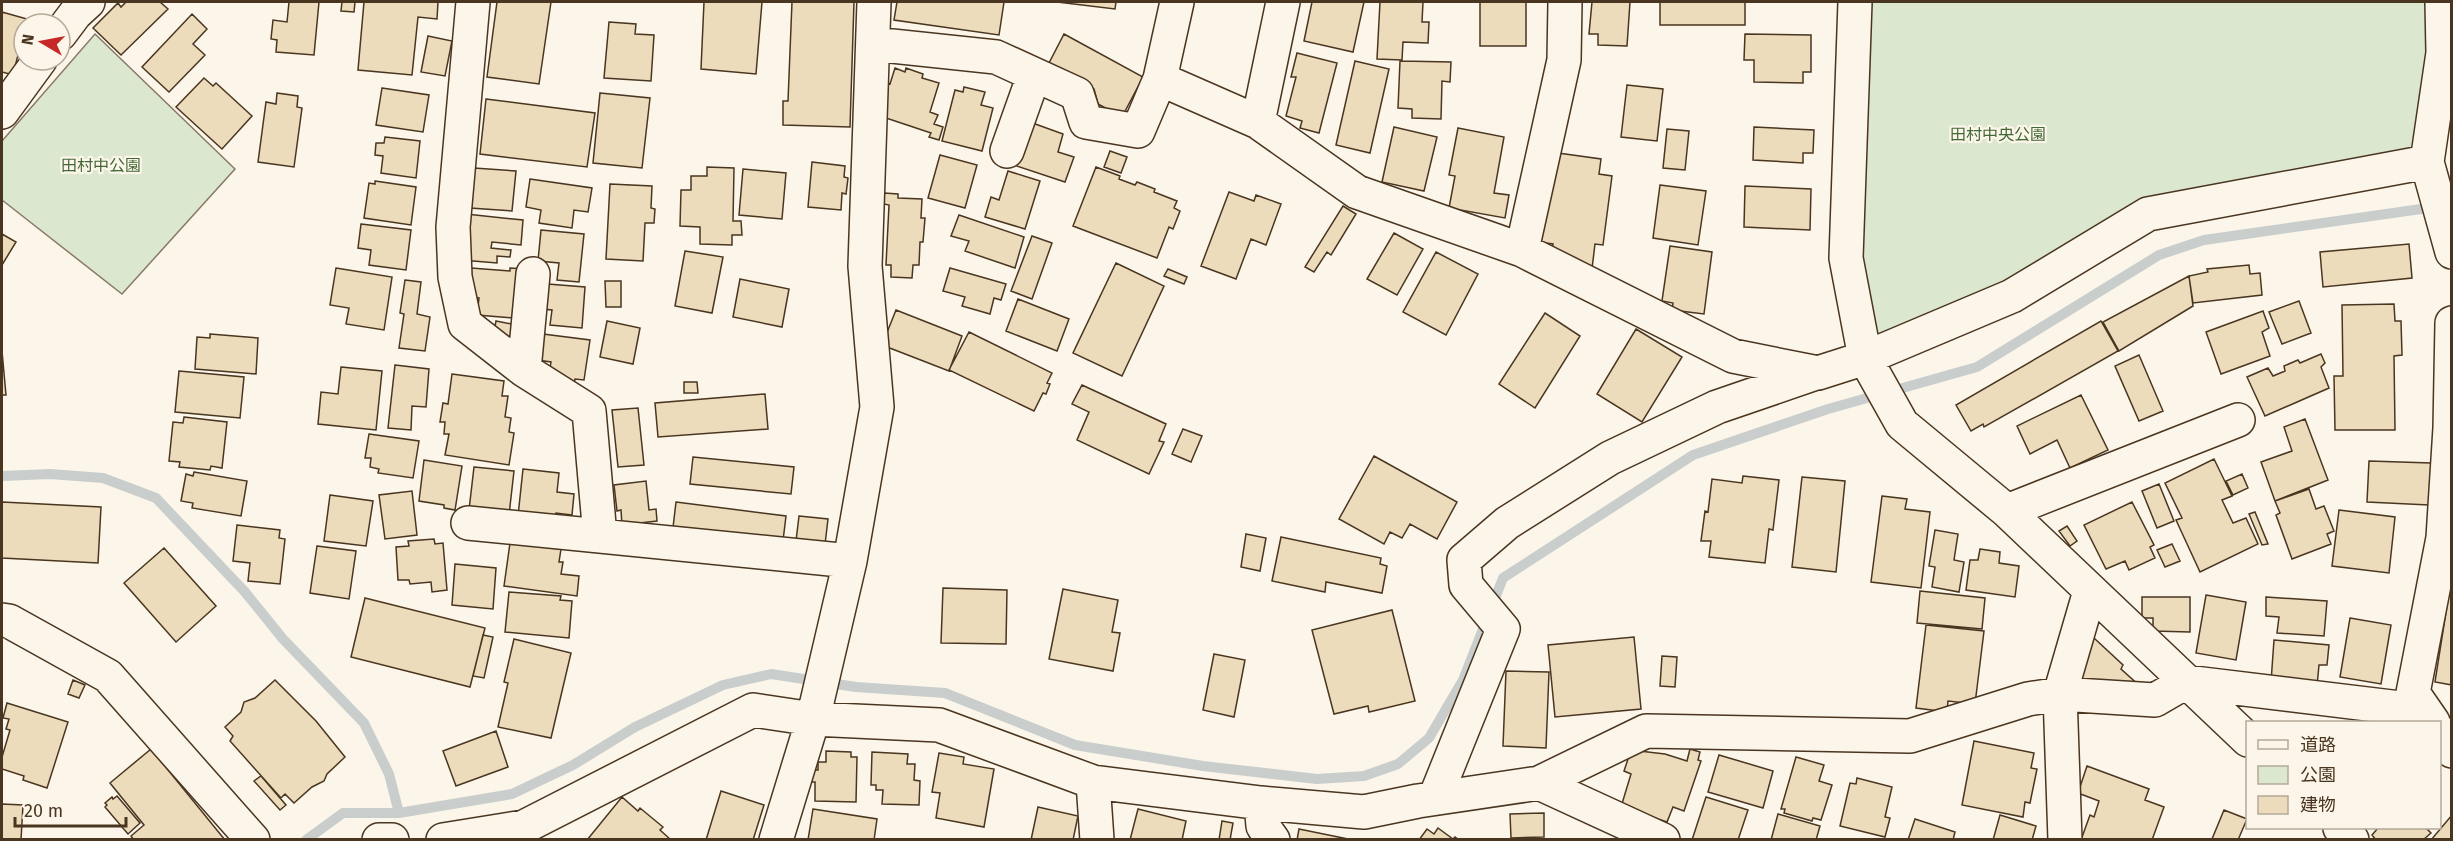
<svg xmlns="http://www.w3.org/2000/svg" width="2453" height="841" viewBox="0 0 2453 841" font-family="'Fira Sans','Noto Sans JP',sans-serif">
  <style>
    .green { fill: #dce7d0; stroke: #887966; stroke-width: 1.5 }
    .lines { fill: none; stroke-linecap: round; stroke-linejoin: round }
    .stream { stroke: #c9cecd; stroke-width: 10 }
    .building { fill: #ecdcbc; stroke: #4a3520; stroke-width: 1.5 }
    .minor-casing { stroke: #4a3520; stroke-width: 36 }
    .minor { stroke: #fbf6e9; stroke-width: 33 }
    .labels { text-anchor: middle; stroke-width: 4.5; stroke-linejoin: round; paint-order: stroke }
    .park-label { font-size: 16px; fill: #436837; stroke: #fbf6e9 }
  </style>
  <rect width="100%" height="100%" fill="#fbf6e9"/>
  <!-- green -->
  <path class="green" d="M1869 2H2429L2431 54 2416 150 2145 199 2008 284 1877 339 1862 257Z
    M95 34 235 169 122 294 2 200V141Z"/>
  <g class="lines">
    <!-- stream -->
    <path class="stream" d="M2 476 50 474 103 478 156 498 245 592 283 639 364 723 389 774 399 813
      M306 840 343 813H399L512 794 573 765 635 727 723 685 771 674 856 687 945 693 1075 745 1203 766 1317 779 1364 776 1398 764 1429 738 1463 680 1503 578 1693 455 1828 409 1977 367 2159 255 2204 240 2435 207"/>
  </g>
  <!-- building -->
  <path class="building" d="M126 2H160L168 9 121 55 93 28 118 3 121 7Z
    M289 2H319L314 55 276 52 277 40 271 39 273 20 287 22Z
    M342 2H355L354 12 341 11Z
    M364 2H438L437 19 418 17 412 75 358 70Z
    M497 2H551L539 84 487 77Z
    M704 2H762L756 74 701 69Z
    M792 2H854L850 127 783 125V101H788Z
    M897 2H1004L999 35 894 20Z
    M1057 2H1116L1115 9Z
    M1312 2H1364L1353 52 1304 41Z
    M1380 2H1423L1422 22H1429L1428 43 1403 42 1402 60 1377 59Z
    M1480 2H1526V46H1480Z
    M1592 2H1630L1627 46 1598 45V34H1589Z
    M1660 2H1745V25H1660Z
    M2 12 27 19 13 75 2 72Z
    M192 14 207 29 193 44 205 55 169 92 142 67Z
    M609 22 636 24 635 34 654 35 651 81 604 78Z
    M1064 34 1143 77 1122 117 1098 104 1094 89 1048 65Z
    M1745 34 1811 35V72H1803V83L1754 82V60H1744Z
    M428 36 452 41 445 76 421 72Z
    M1297 53 1337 63 1319 133 1300 128 1302 121 1286 116 1296 77H1291Z
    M1355 61 1389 69 1370 153 1336 145Z
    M1400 61 1451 62 1450 82 1442 81 1441 119 1412 118V109L1398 108Z
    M895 68 905 72 906 68 923 74 922 78 939 83 930 112 938 115 934 124 943 127 939 140 929 137 931 133 880 116 888 83 890 84Z
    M204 78 213 86 216 83 252 116 222 149 176 107Z
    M1627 85 1663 89 1657 141 1621 137Z
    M964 87 985 92 981 105 993 108 982 151 942 141 955 90 963 92Z
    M382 88 429 95 423 132 376 125Z
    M277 93 298 96 297 107 302 108 294 167 258 162 266 102 276 104Z
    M600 93 650 98 642 168 593 163Z
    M486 99 595 113 587 167 480 154Z
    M1027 121 1063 134 1058 152 1074 157 1065 182 1014 165Z
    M1394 127 1437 137 1424 191 1382 182Z
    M1754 127 1814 130 1813 153H1803V163L1753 160Z
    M1458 128 1504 137 1494 193 1509 195 1505 218 1449 208 1455 176 1449 175Z
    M1667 129 1689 131 1685 170 1663 168Z
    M385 137 420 141 416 178 381 173 383 156 375 155 376 143H384Z
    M1110 151 1127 157 1121 173 1104 167Z
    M1558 153 1601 159 1599 174 1612 176 1603 245 1595 244 1591 277 1551 255 1553 244 1538 242Z
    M940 155 977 165 965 208 928 198Z
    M812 162 845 166 844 177 848 178 846 194 842 193 841 210 808 207Z
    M707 167 734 168 733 221H741L742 235H732V245L700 244V227L680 226 681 190H691V176H707Z
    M1096 167 1120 176 1119 179 1135 185 1137 182 1155 189 1154 192 1177 201 1174 208 1180 211 1173 229 1169 227 1157 258 1073 226Z
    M474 168 516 171 512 211 470 208Z
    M743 169 786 173 782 219 739 215Z
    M1008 171 1040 181 1025 229 985 217 991 197 999 200Z
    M530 179 592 188 588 212 574 210 572 228 539 223 541 210 526 207Z
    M375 181 416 187 411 225 364 218 369 183 375 184Z
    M610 184 652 186 651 208 655 209 654 223H645L643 261 606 259Z
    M1660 185 1706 191 1698 245 1653 238Z
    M1745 186 1811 189 1810 230 1744 227Z
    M1229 192 1254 201 1256 195 1281 204 1266 245 1251 239 1236 279 1201 266Z
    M884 193 898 194V198L922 199 921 218H925L923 242H920L919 265H913L912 278 891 277V265H886L889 205 884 204Z
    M1343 206 1356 214 1331 255 1327 252 1314 272 1305 267Z
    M466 214 523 220 521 245 492 242 491 248 511 250 510 257 497 256V263L461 260Z
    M959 215 1024 237 1015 268 965 251 969 241 951 236Z
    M361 224 411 230 406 270 369 265 371 250 358 248Z
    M541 230 584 234 579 282 557 280 559 263 538 261Z
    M1394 233 1423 249 1397 295 1367 279Z
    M2 234 16 242 2 265Z
    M1032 236 1052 243 1032 299 1011 291Z
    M2409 244 2412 278 2323 287 2320 252Z
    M1670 246 1712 252 1704 314 1672 310 1673 303 1662 301Z
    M685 251 723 257 712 313 675 306Z
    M1436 252 1478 274 1446 335 1403 312Z
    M1116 263 1164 286 1122 376 1073 353Z
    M2249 265 2250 274 2260 273 2262 295 2193 303 2189 276 2208 272 2207 269Z
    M336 268 392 277 384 330 346 324 349 308 330 305Z
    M471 268 510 271V268L526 269 514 318 477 315 479 298 468 297Z
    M950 268 1006 284 1001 300 994 298 990 314 962 306 965 297 943 291Z
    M1168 269 1187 277 1184 284 1164 276Z
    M2189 276 2193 306 2119 351 2103 322Z
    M740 279 789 289 782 327 733 317Z
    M405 280 421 282 417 314 430 317 425 351 399 348 404 314 400 313Z
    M605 281H621V307H606Z
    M535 283 585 287 582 328 550 325 552 310 533 308Z
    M1018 299 1069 319 1057 351 1006 331Z
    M2299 301 2311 333 2282 344 2269 312Z
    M2394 304 2395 321H2401L2402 355 2394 356 2395 430H2335L2334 376H2343L2342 305Z
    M896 310 962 336 949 371 882 345Z
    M2263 311 2269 328 2262 332 2270 356 2221 374 2206 332Z
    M1545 313 1580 336 1535 408 1499 384Z
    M496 321 522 326 514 348 494 332Z
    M607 321 640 328 633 364 600 357Z
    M2101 321 2118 351 1984 427 1983 424 1971 431 1956 405Z
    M1636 329 1682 357 1642 422 1597 394Z
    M969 332 1052 373 1047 383 1050 384 1046 394 1043 393 1034 411 949 370Z
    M535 333 590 340 584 380 575 379 574 384 548 380 551 362 530 359Z
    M210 334 258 338 256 374 195 369 197 337 210 338Z
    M2 351 6 395H2Z
    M2321 354 2325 363 2321 367 2329 388 2265 416 2247 377 2268 368 2273 376 2285 371 2284 366 2298 360 2300 363Z
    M2139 355 2163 411 2139 421 2115 366Z
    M395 365 429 369 426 407 412 406 411 430 388 428Z
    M341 367 382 371 376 430 318 424 321 392 338 394Z
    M179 371 244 377 240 418 175 412Z
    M452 374 504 381 502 396H508L505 417 511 418 509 432 514 433 509 465 445 455 449 434H444L445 422H440L443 403 448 404Z
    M684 382H697L698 393H684Z
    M1082 385 1166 424 1159 441 1164 442 1149 474 1077 440 1089 412 1072 404Z
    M765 394 768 429 658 437 655 403Z
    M2081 395 2108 450 2070 468 2057 440 2030 454 2017 426Z
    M638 408 644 465 618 467 612 410Z
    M184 417 227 422 222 468 211 466 210 470 179 467 180 462 169 461 173 422 183 423Z
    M2305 419 2328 480 2275 501 2261 462 2292 451 2284 427Z
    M1183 429 1202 436 1191 462 1172 454Z
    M369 434 419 441 413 478 378 473 379 469 370 467 371 458H365Z
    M1374 456 1457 502 1437 539 1410 524 1402 538 1390 532 1384 544 1339 519Z
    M693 457 794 467 791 494 690 484Z
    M2214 459 2232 496 2222 500 2233 523 2246 518 2258 544 2200 572 2176 520 2182 518 2165 483Z
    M424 460 462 466 455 510 444 508V505L419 501Z
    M2369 461 2431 463 2429 505 2367 502Z
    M474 467 514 471 509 515 469 510Z
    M523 469 559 473 557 492 574 494 572 515 556 513 554 521 518 516Z
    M194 472 247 481 241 516 192 508 193 503 181 501 186 474 193 476Z
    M2242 474 2248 488 2233 495 2226 481Z
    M1743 476 1779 480 1773 530 1769 529 1765 563 1709 557 1711 541H1701L1705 511 1708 512 1712 479 1742 483Z
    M1802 477 1845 481 1836 572 1792 567Z
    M646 481 649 510 656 509 657 521 622 525 621 510 617 511 614 485Z
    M2159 484 2174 521 2157 528 2142 491Z
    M2309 489 2316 509 2324 506 2334 531 2327 534 2331 544 2292 559 2276 515 2280 513 2275 501Z
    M412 491 417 535 385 539 379 495Z
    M330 495 373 501 366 546 324 541Z
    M1882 496 1907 499 1905 509 1930 512 1921 588 1871 582Z
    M2 502 101 507 98 563 2 558Z
    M676 502 786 516 782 549 672 536Z
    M2132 502 2154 545 2150 547 2155 558 2129 570 2125 561 2106 569 2084 525Z
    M2339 510 2395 517 2389 573 2332 566Z
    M2255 512 2268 544 2262 545 2249 514Z
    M799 516 828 519 824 553 795 549Z
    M237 525 280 530 279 538 285 539 280 584 248 581 250 563 233 561Z
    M2067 526 2077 541 2070 546 2059 531Z
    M1935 530 1958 534 1954 560 1964 562 1959 592 1932 587 1935 567 1929 566Z
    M1246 534 1266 538 1260 571 1241 567Z
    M1281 537 1381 558 1380 564 1387 566 1382 593 1326 582 1325 592 1272 581Z
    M434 539 435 544 443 543 447 590 432 592 431 582 410 584 409 580H398L396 547 409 546 408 541Z
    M510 543 561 549 559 562H563L561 574 579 576 577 596 504 586Z
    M2172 544 2180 561 2165 567 2157 550Z
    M317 546 356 551 349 599 310 593Z
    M164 548 216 606 176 642 124 583Z
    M1980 549 2000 552 1999 563 2019 566 2015 597 1966 590 1970 560H1978Z
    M455 564 496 568 493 609 452 605Z
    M943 588 1007 590 1006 644 941 643Z
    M1063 589 1118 600 1112 632 1120 633 1113 671 1049 659Z
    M1920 591 1985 598 1982 629 1917 623Z
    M509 592 561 596 560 600 572 601 569 638 505 632Z
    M2449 593H2452V685L2435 682Z
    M2206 595 2246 602 2236 660 2196 653Z
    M2142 597H2190V632L2153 631V618H2142Z
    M2266 597 2327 601 2324 636 2277 633 2279 617 2266 616Z
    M365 598 485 628 470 687 351 657Z
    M1392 610 1415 701 1369 712 1368 706 1334 714 1312 630Z
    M2350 618 2391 625 2381 684 2340 677Z
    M1926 625 1984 631 1975 704 1948 701 1947 712 1916 708Z
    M483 635 493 637 484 678 473 676Z
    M1634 637 1641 709 1555 717 1548 645Z
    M2094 638 2123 665 2121 669 2141 687 2077 680Z
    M514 639 571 653 551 738 498 727 508 683 504 682Z
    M2274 640 2329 645 2327 665H2319L2317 686 2271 682Z
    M1214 654 1245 660 1234 717 1203 710Z
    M1662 656 1677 657 1675 687 1660 686Z
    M1506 671 1549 672 1546 748 1503 746Z
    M73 680 85 685 79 698 68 694Z
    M275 680 316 721 345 757 327 774 324 781 312 787 294 803 285 794 281 798 230 741 233 736 225 727 241 712 244 702 255 698Z
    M7 703 68 722 47 788 23 780 24 776 2 769V757L10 730 6 729 9 719 3 718Z
    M496 731 508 767 456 786 443 751Z
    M1974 741 2034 753 2031 768 2037 769 2030 803 2025 802 2023 817 1962 805Z
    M151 749 225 840H134L131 836 144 825 110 783Z
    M1690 749 1700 752 1698 760 1701 761 1684 811 1673 807 1667 822 1621 807 1631 774 1624 771 1631 750 1665 754 1687 761Z
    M826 751 851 752V757H857L856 802 815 801V782H811V770H818V762H826Z
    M872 752 908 754 907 764H915L914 780 920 781 919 805 882 804 883 790H876V785H871Z
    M939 753 964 757 963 764 994 769 984 827 936 818 940 793 932 792Z
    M1719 755 1773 771 1763 808 1708 792Z
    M1796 757 1824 765 1819 781 1832 785 1821 820 1813 818 1812 821 1784 813 1785 809H1781Z
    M2087 766 2149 789 2145 800 2164 807 2152 840H2081L2090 815 2094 817 2099 801 2078 793Z
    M261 776 286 805 280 810 254 781Z
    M1857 778 1892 787 1885 817 1890 818 1885 837 1840 826 1850 783 1856 784Z
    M721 791 764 805 753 840H706Z
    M117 796 140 823 128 834 105 807 107 805 105 803 112 797 113 799Z
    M622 797 638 811 640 808 663 827 660 830 671 840H587Z
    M1706 797 1748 810 1738 840H1692Z
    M2 804 23 805 21 840H2Z
    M1038 807 1078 816 1073 840H1031Z
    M813 809 877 819 874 840H808Z
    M1138 809 1186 821 1182 840H1130Z
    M2224 810 2247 819 2238 840 2212 839Z
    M1544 813V837L1511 838 1510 814Z
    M1778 814 1820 826 1816 840H1771Z
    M2000 815 2036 826 2032 840H1993Z
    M2452 815V840H2431Z
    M1915 819 1955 832 1953 840H1908Z
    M1222 821 1233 823 1230 840H1219Z
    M1438 828 1453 839 1455 837 1459 840H1419L1427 829 1434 834Z
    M2378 828H2426L2431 833 2423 840H2376L2372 835Z
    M1299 829 1353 840H1297Z"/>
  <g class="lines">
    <!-- minor casing -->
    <g class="minor-casing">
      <path id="minor" d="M473 2 453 227 455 277 465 324 524 370 589 411 600 536 850 561
        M1855 2 1846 258 1865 358 1902 424 2007 511 2248 740
        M2442 2 2443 53 2427 162 2452 252
        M60 34 75 14 88 2
        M873 44 996 57 1077 94 1086 122 1138 131 1160 79 1258 122 1357 192 1522 250 1733 356 1818 373 1865 358 2012 296 2148 214 2427 162
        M1160 79 1177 2
        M2 112 40 60
        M1258 122 1283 2
        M1007 151 1034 75
        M1522 250 1564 60 1565 2
        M524 370 533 274
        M2007 511 2238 420
        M468 523 600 536
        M2 620 9 621 108 676 253 840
        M2433 722 2413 693 2443 538 2450 428 2452 323
        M2440 732 2452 751
        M1093 782 1097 840
        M1539 783 1663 840
        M1435 798 1503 629 1466 585 1464 560 1507 523 1610 458 1717 407 1816 373
        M1261 803 1263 826 1273 840
        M2340 828 2352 840
        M379 840H392
        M443 840 524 827 753 710 813 719 939 725 1093 782 1261 803 1364 812 1418 801 1539 783 1646 731 1910 736 2028 699 2060 694 2155 700 2186 682 2425 711
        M776 840 813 719 850 561 877 407 865 266 874 2
        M2065 840 2060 694 2090 591"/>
    </g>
    <!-- minor -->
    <use href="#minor" class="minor"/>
  </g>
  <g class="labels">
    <!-- park labels -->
    <g class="park-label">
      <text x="1998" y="140">田村中央公園</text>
      <text x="101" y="171">田村中公園</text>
    </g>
  </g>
  <!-- border -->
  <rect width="2453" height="841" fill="none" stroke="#4a3520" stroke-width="6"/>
  <!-- legend -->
  <rect x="2246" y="721" width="195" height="108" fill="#fbf6e9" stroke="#b4a999" stroke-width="1.5"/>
  <rect x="2258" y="740" width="30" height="9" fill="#fbf6e9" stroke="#b4a999" stroke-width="1.5"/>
  <text x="2300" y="751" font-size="18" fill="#4a3520">道路</text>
  <rect x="2258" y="766" width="30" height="18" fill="#dce7d0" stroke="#b4a999" stroke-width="1.5"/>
  <text x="2300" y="781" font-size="18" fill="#4a3520">公園</text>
  <rect x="2258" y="796" width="30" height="18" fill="#ecdcbc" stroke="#b4a999" stroke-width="1.5"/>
  <text x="2300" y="811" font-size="18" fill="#4a3520">建物</text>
  <!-- north arrow -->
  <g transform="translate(42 42) rotate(280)"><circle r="28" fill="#fbf6e9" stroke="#b4a999" stroke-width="1.5"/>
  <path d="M0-4.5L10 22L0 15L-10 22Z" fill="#c62828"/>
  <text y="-9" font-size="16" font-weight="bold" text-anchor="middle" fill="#4a3520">N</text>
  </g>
  <!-- scale -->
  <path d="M15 817v9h111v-9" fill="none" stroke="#4a3520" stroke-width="3"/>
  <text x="24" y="817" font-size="18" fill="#4a3520" stroke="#fbf6e9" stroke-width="4.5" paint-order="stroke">20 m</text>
</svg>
